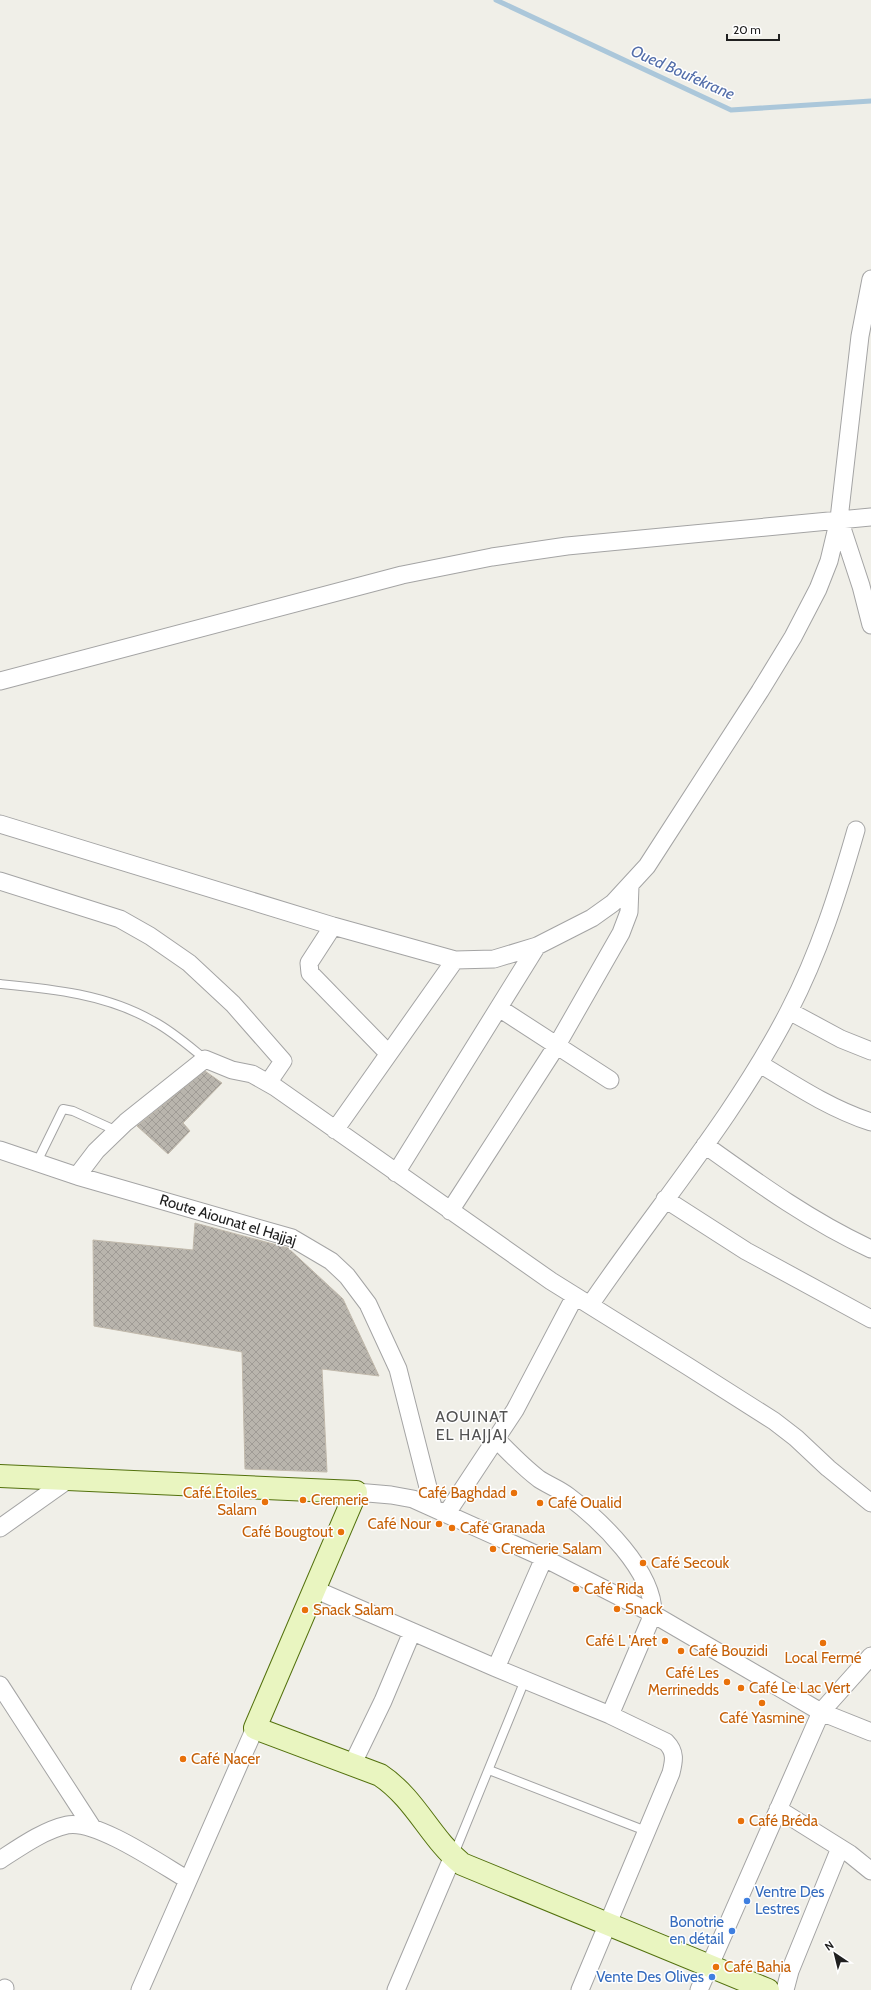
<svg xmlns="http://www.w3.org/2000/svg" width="871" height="1990" viewBox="0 0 871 1990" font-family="Cabin,sans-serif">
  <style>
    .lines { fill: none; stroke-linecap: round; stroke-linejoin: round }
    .stream { stroke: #abc7da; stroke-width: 5 }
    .building { fill: url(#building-cross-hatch); stroke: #c1b9ab }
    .lane-casing { stroke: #a4a4a4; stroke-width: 10 }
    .street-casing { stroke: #a4a4a4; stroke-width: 19 }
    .secondary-casing { stroke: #53710d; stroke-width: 24 }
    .lane { stroke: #fff; stroke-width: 8 }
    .street { stroke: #fff; stroke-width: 17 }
    .secondary { stroke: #e9f5c0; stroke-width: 22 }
    .food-dot { fill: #e8710a; stroke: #fff; stroke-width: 1.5 }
    .shop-dot { fill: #3f7fe0; stroke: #fff; stroke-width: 1.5 }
    .labels { text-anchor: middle; stroke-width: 3; stroke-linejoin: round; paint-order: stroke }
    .street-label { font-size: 15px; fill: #202020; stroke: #fff }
    .food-label { font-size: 15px; fill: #c56008; stroke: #fff; text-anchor: start }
    .shop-label { font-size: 15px; fill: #366cbe; stroke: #fff; text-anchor: end }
    .water-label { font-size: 16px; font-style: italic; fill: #536eaa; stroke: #fff }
    .neighbourhood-label { font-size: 16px; letter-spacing: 1px; fill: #535353; stroke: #fff }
  </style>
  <defs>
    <pattern id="building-cross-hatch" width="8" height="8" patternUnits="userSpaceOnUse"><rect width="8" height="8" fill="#b9b5ad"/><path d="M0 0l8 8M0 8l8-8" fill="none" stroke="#9f9b95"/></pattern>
  </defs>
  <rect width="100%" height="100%" fill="#f0efe8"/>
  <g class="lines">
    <!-- stream -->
    <path class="stream" d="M496 0 731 110 871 101"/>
  </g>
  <!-- building -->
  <path class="building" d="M205 1071 222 1083 183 1123 190 1131 168 1154 137 1126Z
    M195 1223 288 1248 343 1299 379 1376 322 1369 327 1472 245 1469 242 1352 94 1326 93 1240 193 1250Z"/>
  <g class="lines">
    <!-- lane casing -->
    <g class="lane-casing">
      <path id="lane" d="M0 984C52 989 106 994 153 1021 172 1031 189 1046 205 1059
        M37 1162 63 1109 73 1111 117 1131
        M489 1770 646 1831
        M454 1854 525 1680"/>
    </g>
    <!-- street casing -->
    <g class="street-casing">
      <path id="street" d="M839 519 861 586 871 625
        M0 681 402 575 492 557 567 546 871 517
        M0 824 333 926 455 960 494 959 537 946 592 918 613 903 647 866 760 691 793 637 818 589 829 561 839 519 860 336 871 279
        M0 881 120 919 150 936 189 963 233 1004 283 1061 268 1083
        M333 926 309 963 310 973 388 1053
        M499 1008 610 1080
        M789 1011 841 1039 871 1051
        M760 1064C796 1086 831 1109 871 1122
        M335 1130 455 960
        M705 1145C758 1183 812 1222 871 1249
        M0 1150 77 1176 292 1238 331 1261 347 1276 368 1304 398 1369 433 1507
        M396 1173 537 946
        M77 1176 96 1151 126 1122 205 1059 232 1070 252 1074 275 1087 551 1281 689 1367 774 1421 796 1438 828 1468 871 1503
        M665 1199 746 1251 871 1319
        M450 1211 557 1045 621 933 629 912 630 886
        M590 1305C656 1208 735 1116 789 1011 819 953 838 893 856 830
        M496 1439C510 1453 523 1467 539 1479 548 1485 559 1489 568 1496 600 1520 654 1571 653 1614L610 1715
        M356 1492 391 1495 413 1499 544 1558 653 1614 821 1712 871 1732
        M447 1513 515 1410 575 1296
        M0 1528 69 1479
        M314 1589 496 1668 610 1715 666 1742C676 1752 674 1761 671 1773L580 1990
        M496 1668 544 1558
        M0 1685 92 1827
        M352 1765 383 1701 412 1632
        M778 1809 850 1854 871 1871
        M0 1860C20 1847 44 1830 67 1825 96 1819 162 1865 188 1880
        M2 1990 5 1988
        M140 1990 255 1728
        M396 1990 453 1856
        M699 1990 821 1712 871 1656
        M785 1990 790 1971 840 1848"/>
    </g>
    <!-- secondary casing -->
    <g class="secondary-casing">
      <path id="secondary" d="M0 1476 356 1492 255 1728 380 1775C416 1799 430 1838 462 1864L768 1990"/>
    </g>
    <!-- lane -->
    <use href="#lane" class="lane"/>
    <!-- street -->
    <use href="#street" class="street"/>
    <!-- secondary -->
    <use href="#secondary" class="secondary"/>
  </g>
  <!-- markers -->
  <g class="food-dot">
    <circle cx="514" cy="1493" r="4"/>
    <circle cx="303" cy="1500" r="4"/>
    <circle cx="265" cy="1502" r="4"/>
    <circle cx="540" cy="1503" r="4"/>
    <circle cx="439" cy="1524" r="4"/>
    <circle cx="452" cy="1528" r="4"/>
    <circle cx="341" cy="1532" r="4"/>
    <circle cx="493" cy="1549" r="4"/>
    <circle cx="643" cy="1563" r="4"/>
    <circle cx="576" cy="1589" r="4"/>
    <circle cx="617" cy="1609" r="4"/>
    <circle cx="305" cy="1610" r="4"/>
    <circle cx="665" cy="1641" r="4"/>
    <circle cx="823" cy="1643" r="4"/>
    <circle cx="681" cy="1651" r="4"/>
    <circle cx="727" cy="1682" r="4"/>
    <circle cx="741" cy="1688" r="4"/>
    <circle cx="762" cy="1703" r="4"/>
    <circle cx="183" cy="1759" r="4"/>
    <circle cx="741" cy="1821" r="4"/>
    <circle cx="716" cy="1967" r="4"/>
  </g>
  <g class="shop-dot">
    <circle cx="747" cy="1901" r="4"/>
    <circle cx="732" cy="1931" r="4"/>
    <circle cx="712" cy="1977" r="4"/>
  </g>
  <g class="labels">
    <!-- street labels -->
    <g class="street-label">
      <text transform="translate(228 1220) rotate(17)" y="5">Route Aiounat el Hajjaj</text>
    </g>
    <!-- food labels -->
    <g class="food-label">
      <text x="257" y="1498" text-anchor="end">Café Étoiles<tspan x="257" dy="17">Salam</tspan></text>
      <text x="506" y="1498" text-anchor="end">Café Baghdad</text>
      <text x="311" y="1505">Cremerie</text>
      <text x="548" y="1508">Café Oualid</text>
      <text x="431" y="1529" text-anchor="end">Café Nour</text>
      <text x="460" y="1533">Café Granada</text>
      <text x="333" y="1537" text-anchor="end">Café Bougtout</text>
      <text x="501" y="1554">Cremerie Salam</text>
      <text x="651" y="1568">Café Secouk</text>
      <text x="584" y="1594">Café Rida</text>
      <text x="625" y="1614">Snack</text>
      <text x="313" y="1615">Snack Salam</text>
      <text x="657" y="1646" text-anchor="end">Café L 'Aret</text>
      <text x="689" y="1656">Café Bouzidi</text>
      <text x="823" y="1663" text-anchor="middle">Local Fermé</text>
      <text x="719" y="1678" text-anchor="end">Café Les<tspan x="719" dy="17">Merrinedds</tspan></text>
      <text x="749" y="1693">Café Le Lac Vert</text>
      <text x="762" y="1723" text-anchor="middle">Café Yasmine</text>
      <text x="191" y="1764">Café Nacer</text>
      <text x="749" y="1826">Café Bréda</text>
      <text x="724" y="1972">Café Bahia</text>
    </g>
    <!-- shop labels -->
    <g class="shop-label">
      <text x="755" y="1897" text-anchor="start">Ventre Des<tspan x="755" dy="17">Lestres</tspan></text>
      <text x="724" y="1927">Bonotrie<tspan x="724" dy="17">en détail</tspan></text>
      <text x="704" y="1982">Vente Des Olives</text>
    </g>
    <!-- water labels -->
    <g class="water-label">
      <text transform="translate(683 72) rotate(24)" y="6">Oued Boufekrane</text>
    </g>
    <!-- neighbourhood labels -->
    <g class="neighbourhood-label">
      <text x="472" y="1422">AOUINAT<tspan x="472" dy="18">EL HAJJAJ</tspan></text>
    </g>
  </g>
  <!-- north arrow -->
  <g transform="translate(835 1954) rotate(325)" stroke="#ffffff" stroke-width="3" paint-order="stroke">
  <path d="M0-3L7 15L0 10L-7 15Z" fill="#202020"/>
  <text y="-6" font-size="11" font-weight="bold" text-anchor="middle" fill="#202020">N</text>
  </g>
  <!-- scale -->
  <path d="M727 34v6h52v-6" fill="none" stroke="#202020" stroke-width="2"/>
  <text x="733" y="34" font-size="12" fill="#202020" stroke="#ffffff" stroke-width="3" paint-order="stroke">20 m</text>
</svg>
